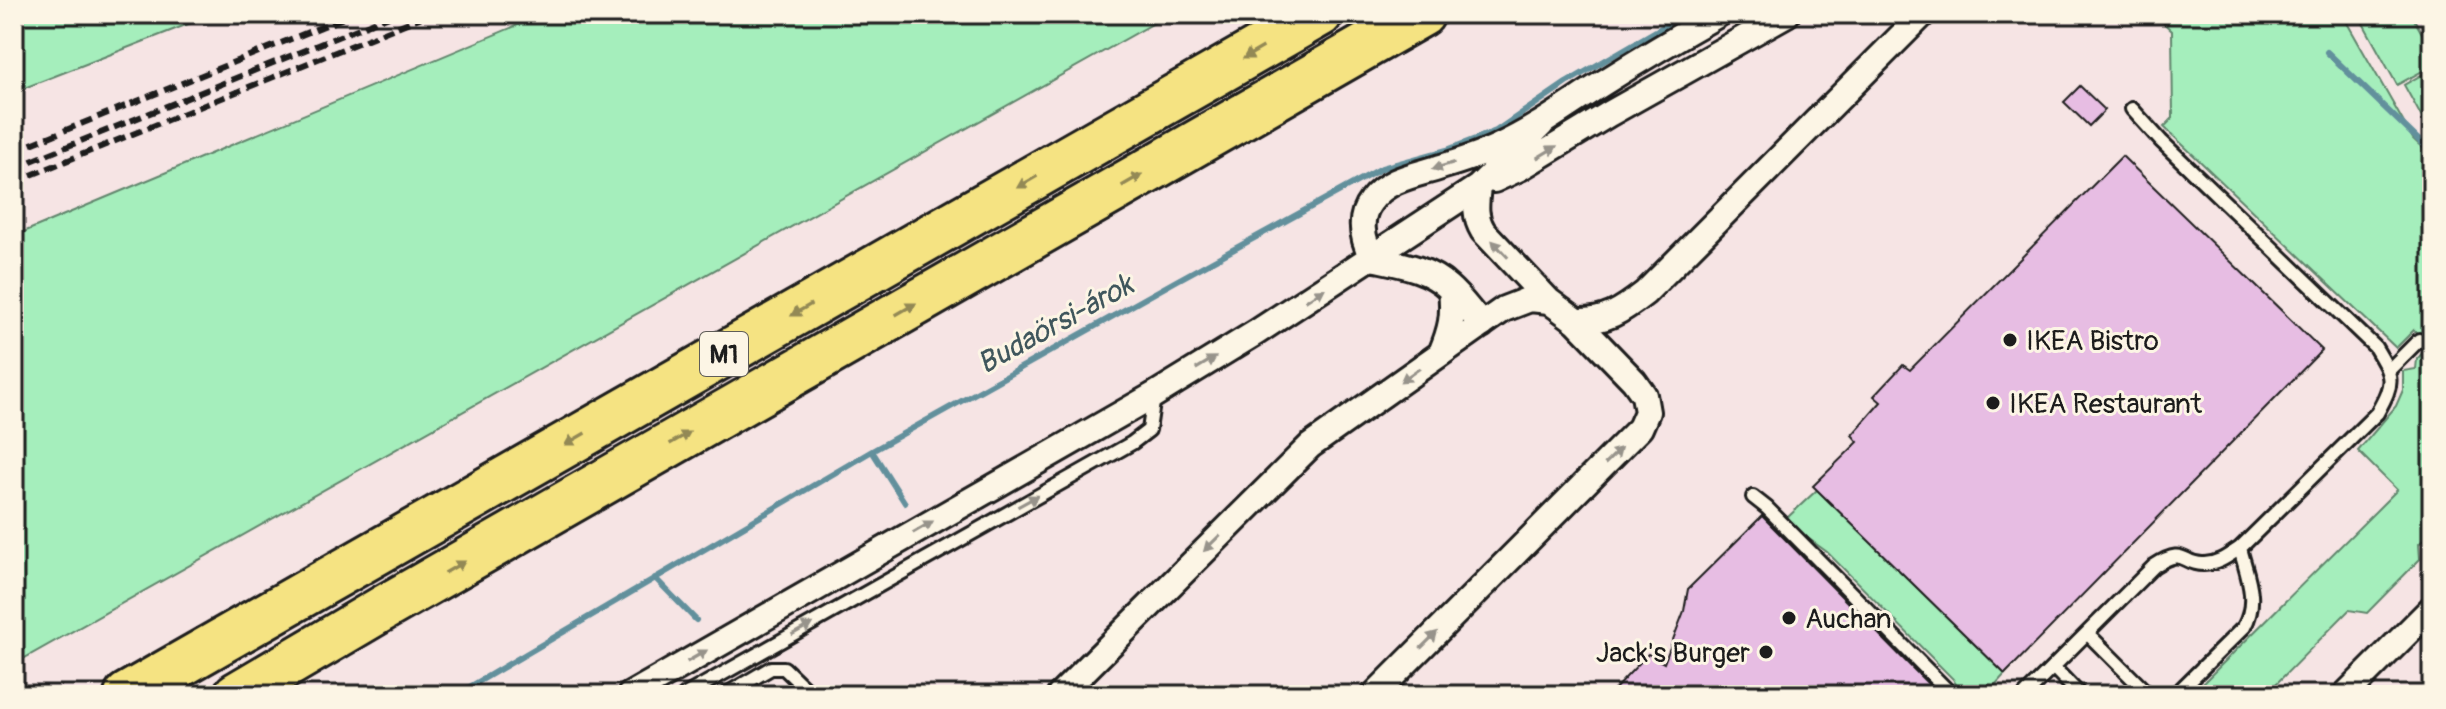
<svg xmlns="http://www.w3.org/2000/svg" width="2446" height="709" viewBox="0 0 2446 709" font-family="Pangolin,sans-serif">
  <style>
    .green { fill: #a5eebc; stroke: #60856c; stroke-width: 2 }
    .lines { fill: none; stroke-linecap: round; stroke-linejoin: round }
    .stream { stroke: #62909c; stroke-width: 6 }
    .building { fill: #e7bde3; stroke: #1c1c1c; stroke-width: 2 }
    .service-casing { stroke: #1c1c1c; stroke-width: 18 }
    .minor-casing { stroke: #1c1c1c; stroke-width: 30 }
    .motorway-casing { stroke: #1c1c1c; stroke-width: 50 }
    .service { stroke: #fcf5e5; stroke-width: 12 }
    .minor { stroke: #fcf5e5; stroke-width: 24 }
    .motorway { stroke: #f5e382; stroke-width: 44 }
    .rail { stroke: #1c1c1c; stroke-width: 6; stroke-dasharray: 12 6; stroke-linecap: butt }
    .oneway { fill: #938954 }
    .oneway2 { fill: #97938b }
    .poi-dot { fill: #1c1c1c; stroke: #fcf5e5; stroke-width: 3 }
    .labels { text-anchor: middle; stroke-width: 6; stroke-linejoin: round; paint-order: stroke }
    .shield { fill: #fcf5e5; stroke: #5f5d58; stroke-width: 2 }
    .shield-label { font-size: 26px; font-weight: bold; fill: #1c1c1c }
    .poi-label { font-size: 28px; fill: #1c1c1c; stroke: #fcf5e5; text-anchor: start }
    .water-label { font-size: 30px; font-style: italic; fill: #3f565c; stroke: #fcf5e5 }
  </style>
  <rect width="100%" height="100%" fill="#f6e4e4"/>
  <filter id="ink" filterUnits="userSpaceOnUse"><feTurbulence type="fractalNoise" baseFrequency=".0125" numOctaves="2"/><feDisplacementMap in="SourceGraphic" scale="16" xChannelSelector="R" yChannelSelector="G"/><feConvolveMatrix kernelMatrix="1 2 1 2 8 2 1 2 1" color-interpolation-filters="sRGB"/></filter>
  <g filter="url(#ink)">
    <!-- green -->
    <path class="green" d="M14 14H214L14 92Z
      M544 14H1170L14 664V236Z
      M2154 14H2342L2413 139 2432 157V531L2419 544 2420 559 2367 613 2349 610 2265 695H2191L2397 490 2358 451 2396 406 2403 390V371L2416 369 2417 359 2430 345 2414 330 2396 348 2164 127 2173 118 2172 31Z
      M2358 14H2411L2432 51V66L2397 85Z
      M2432 69V136L2404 85Z
      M1817 490 2005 674 1986 695H1962L1953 679 1827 552 1794 528 1787 518Z"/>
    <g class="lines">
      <!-- stream -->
      <path class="stream" d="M2287 14 2288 15
        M2327 52 2432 153
        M872 451 905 503
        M655 578 696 620
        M456 695 872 451 1176 281 1382 168 1447 150 1496 131 1566 83 1685 14"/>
    </g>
    <!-- building -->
    <path class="building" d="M2080 86 2105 110 2089 126 2064 102Z
      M2122 156 2322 350 2005 674 1813 486 1858 442 1852 435 1881 402 1874 396 1903 365 1910 370Z
      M1762 516 1939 695H1609L1648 654 1664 663 1684 611 1688 589Z"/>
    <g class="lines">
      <!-- service casing -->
      <g class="service-casing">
        <path id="service" d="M2389 370 2419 340
          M1753 497 1767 508 1952 695
          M2087 633 2149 695
          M2053 667 2080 695
          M685 695 1132 443 1149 430 1154 396
          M725 695 771 668H784L812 695
          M2025 695 2154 566C2186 545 2181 565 2204 564 2218 564 2228 556 2240 548L2377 413C2395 381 2393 377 2375 347L2161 141 2132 109
          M2175 695 2244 627C2259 600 2247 576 2240 548"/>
      </g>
      <!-- minor casing -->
      <g class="minor-casing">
        <path id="minor" d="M1494 180 1520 168 1609 114 1787 14
          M1372 258C1363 240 1357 219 1371 201 1388 178 1417 175 1441 167 1461 161 1480 155 1499 146 1536 129 1568 105 1603 83 1641 59 1680 36 1719 14
          M1372 258C1399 264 1428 268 1448 287 1461 298 1471 313 1482 325
          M1576 321C1606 322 1622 311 1645 293L1923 14
          M1441 353C1451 329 1454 316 1451 290
          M630 695 1154 395 1257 332 1478 187 1541 125
          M1060 695 1310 446 1504 309 1530 299 1549 301
          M1374 695 1640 428 1647 412 1644 395 1634 381 1576 321 1549 301 1483 231C1474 216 1476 204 1478 187
          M2345 695 2432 608"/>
      </g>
      <!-- motorway casing -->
      <g class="motorway-casing">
        <path id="motorway" d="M127 695 1320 14
          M236 695 387 606 1422 14"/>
      </g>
      <!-- service -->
      <use href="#service" class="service"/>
      <!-- minor -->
      <use href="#minor" class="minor"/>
      <!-- motorway -->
      <use href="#motorway" class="motorway"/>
      <!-- rail -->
      <path class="rail" d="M14 151 353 14
        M14 168 394 14
        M14 182 429 14"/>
    </g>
    <!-- one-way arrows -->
    <defs><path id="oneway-solid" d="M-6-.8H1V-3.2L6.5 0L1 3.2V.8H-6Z" transform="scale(2)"/></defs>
    <g class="oneway">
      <use href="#oneway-solid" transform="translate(1253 53) rotate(150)"/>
      <use href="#oneway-solid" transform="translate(1132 180) rotate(-30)"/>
      <use href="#oneway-solid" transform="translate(1027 182) rotate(150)"/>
      <use href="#oneway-solid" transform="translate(906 309) rotate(-30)"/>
      <use href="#oneway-solid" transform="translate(801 310) rotate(150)"/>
      <use href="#oneway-solid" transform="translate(680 438) rotate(-30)"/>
      <use href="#oneway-solid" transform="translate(575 439) rotate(150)"/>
      <use href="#oneway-solid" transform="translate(455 567) rotate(-30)"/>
    </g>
    <g class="oneway2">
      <use href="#oneway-solid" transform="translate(1547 152) rotate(-31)"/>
      <use href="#oneway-solid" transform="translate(1443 166) rotate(163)"/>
      <use href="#oneway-solid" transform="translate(1500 249) rotate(-133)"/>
      <use href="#oneway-solid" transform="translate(1315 295) rotate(-33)"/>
      <use href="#oneway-solid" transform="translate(1206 363) rotate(-31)"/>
      <use href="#oneway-solid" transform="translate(1410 375) rotate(145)"/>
      <use href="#oneway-solid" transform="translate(1613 456) rotate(-45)"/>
      <use href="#oneway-solid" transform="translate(1028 501) rotate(-29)"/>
      <use href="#oneway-solid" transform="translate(923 527) rotate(-30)"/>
      <use href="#oneway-solid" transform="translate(1212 543) rotate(135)"/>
      <use href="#oneway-solid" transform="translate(802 629) rotate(-29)"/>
      <use href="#oneway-solid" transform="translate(1429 640) rotate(-45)"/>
      <use href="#oneway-solid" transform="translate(697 656) rotate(-30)"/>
    </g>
  </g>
  <!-- markers -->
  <g class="poi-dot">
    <circle cx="2010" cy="340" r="8"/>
    <circle cx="1993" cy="403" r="8"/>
    <circle cx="1789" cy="618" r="8"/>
    <circle cx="1766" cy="652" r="8"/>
  </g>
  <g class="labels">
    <!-- shield labels -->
    <rect class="shield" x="700" y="332" width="48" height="44" rx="6"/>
    <g class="shield-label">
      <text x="724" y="363">M1</text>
    </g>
    <!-- poi labels -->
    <g class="poi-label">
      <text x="2026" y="350">IKEA Bistro</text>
      <text x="2009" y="413">IKEA Restaurant</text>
      <text x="1805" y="628">Auchan</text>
      <text x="1750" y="662" text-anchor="end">Jack's Burger</text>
    </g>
    <!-- water labels -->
    <g class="water-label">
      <text transform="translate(1055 324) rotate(-29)" y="10">Budaörsi-árok</text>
    </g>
  </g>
  <!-- margin -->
  <rect width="2446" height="709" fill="none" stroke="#fcf5e5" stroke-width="48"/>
  <rect x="24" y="24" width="2398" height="661" fill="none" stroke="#1c1c1c" stroke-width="3" filter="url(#ink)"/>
</svg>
